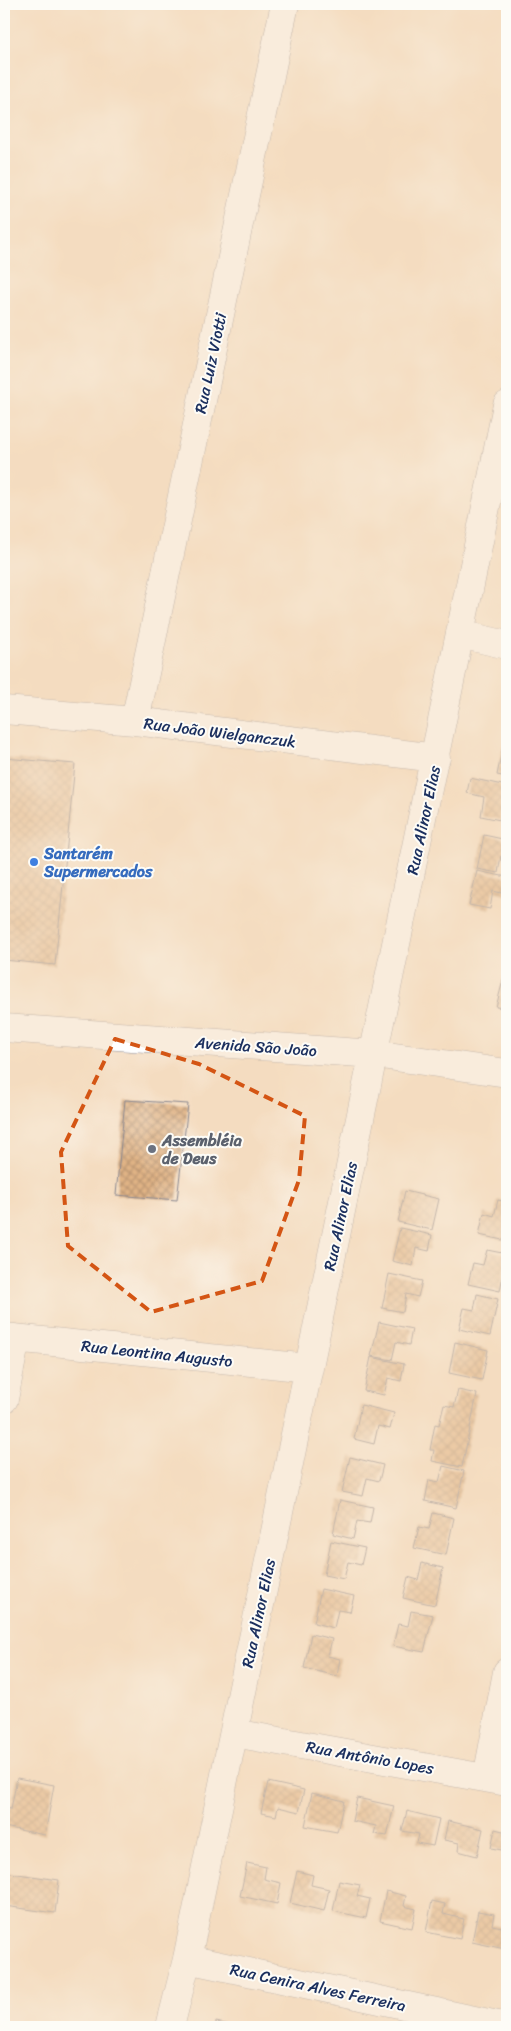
<svg xmlns="http://www.w3.org/2000/svg" width="511" height="2031" viewBox="0 0 511 2031" font-family="Sriracha,sans-serif">
  <style>
    .building { fill: url(#building-cross-hatch) }
    .lines { fill: none; stroke-linecap: round; stroke-linejoin: round }
    .street-casing { stroke: #88868f; stroke-width: 29 }
    .street { stroke: #fff; stroke-width: 28 }
    .marked { fill: none; stroke: #d45514; stroke-width: 4; stroke-dasharray: 10 6; stroke-linejoin: round }
    .shop-dot { fill: #3f7fe0; stroke: #fdfcf7; stroke-width: 2 }
    .worship-dot { fill: #6b7280; stroke: #fdfcf7; stroke-width: 2 }
    .labels { text-anchor: middle; stroke-width: 4; stroke-linejoin: round; paint-order: stroke }
    .street-label { font-size: 16px; fill: #1b2f5e; stroke: #fdfcf7 }
    .shop-label { font-size: 16px; font-weight: bold; fill: #366cbe; stroke: #fdfcf7; text-anchor: start }
    .worship-label { font-size: 16px; font-weight: bold; fill: #5b616d; stroke: #fdfcf7; text-anchor: start }
  </style>
  <defs>
    <pattern id="building-cross-hatch" width="8" height="8" patternUnits="userSpaceOnUse" patternTransform="scale(1.25)"><rect width="8" height="8" fill="#e0b385"/><path d="M0 0l8 8M0 8l8-8" fill="none" stroke="#b59270"/></pattern>
  </defs>
  <rect width="100%" height="100%" fill="#fdfcf7"/>
  <filter id="ink" filterUnits="userSpaceOnUse"><feTurbulence type="fractalNoise" baseFrequency=".02" numOctaves="2"/><feDisplacementMap in="SourceGraphic" scale="10" xChannelSelector="R" yChannelSelector="G"/><feConvolveMatrix kernelMatrix="1 2 1 2 8 2 1 2 1" color-interpolation-filters="sRGB"/></filter>
  <filter id="wash" filterUnits="userSpaceOnUse"><feTurbulence type="fractalNoise" baseFrequency=".0096" numOctaves="4" result="noise"/><feDisplacementMap in="SourceGraphic" scale="20" xChannelSelector="R" yChannelSelector="G"/><feGaussianBlur stdDeviation="1.12" result="paint"/><feColorMatrix in="noise" values="0 0 0 0 0 0 0 0 0 0 0 0 0 0 0 0 0 1.4 0 .05"/><feComposite in="paint" operator="in"/></filter>
  <g filter="url(#wash)">
    <rect width="100%" height="100%" fill="#f4dcc0"/>
    <g id="blocks">
      <!-- building -->
      <path class="building" d="M504 741 507 742V777L497 775Z
        M4 758 75 764 55 965 4 960Z
        M470 778 507 786V805H503L500 820 481 816 484 797 467 793Z
        M484 835 507 840V857L501 856 498 873 477 869Z
        M477 871 507 877 506 894 493 891 490 909 469 905Z
        M507 965V1008L496 1007Z
        M125 1100 188 1104 177 1200 116 1195Z
        M405 1191 439 1199 432 1230 398 1222Z
        M498 1200 507 1202V1241L479 1235 484 1213 494 1216Z
        M400 1228 432 1235 429 1251 416 1248 413 1266 392 1261Z
        M487 1250 507 1254 500 1291 468 1284 473 1263 483 1265Z
        M389 1274 422 1281 418 1297 406 1294 403 1312 382 1308Z
        M477 1294 498 1299 490 1336 459 1329 464 1308 474 1310Z
        M379 1322 412 1329 409 1345 396 1342 392 1360 371 1356Z
        M455 1342 488 1350 482 1380 449 1373Z
        M371 1357 404 1364 401 1381 388 1378 384 1395 364 1391Z
        M458 1390 477 1394 462 1467 432 1461 434 1450H430L435 1424 439 1425 444 1405 454 1407Z
        M361 1405 394 1413 390 1429 378 1426 374 1444 354 1439Z
        M350 1457 383 1465 379 1481 367 1478 363 1496 342 1492Z
        M443 1466 464 1471 456 1508 425 1501 429 1480 439 1482Z
        M340 1500 373 1507 370 1523 357 1521 353 1539 333 1534Z
        M433 1513 454 1518 446 1555 414 1548 419 1527 429 1529Z
        M331 1541 365 1548 361 1565 348 1562 344 1579 324 1575Z
        M422 1563 443 1568 435 1605 403 1598 408 1577 418 1580Z
        M321 1589 354 1596 350 1612 338 1610 334 1628 314 1623Z
        M411 1611 433 1615 424 1652 393 1646 398 1624 408 1626Z
        M311 1634 332 1639 328 1656 340 1659 337 1676 304 1668Z
        M17 1778 54 1785 45 1835 4 1827V1808L11 1809Z
        M268 1782 304 1790 299 1812 278 1807 276 1816 261 1813Z
        M312 1793 344 1801 337 1832 305 1826Z
        M357 1798 394 1806 387 1836 374 1834 376 1826 352 1821Z
        M407 1811 439 1819 433 1846 417 1843 419 1834 402 1831Z
        M448 1821 483 1829 477 1856 458 1851 459 1843 444 1840Z
        M495 1829 507 1832V1851L491 1848Z
        M247 1863 266 1867 264 1879 281 1883 277 1904 240 1896Z
        M297 1871 313 1875 311 1885 329 1889 324 1911 290 1903Z
        M4 1872 59 1880 55 1913 4 1906Z
        M339 1881 360 1885 357 1896 370 1899 366 1918 333 1911Z
        M386 1891 406 1896 404 1906 416 1909 412 1928 380 1921Z
        M432 1901 445 1904 443 1914 464 1919 460 1939 426 1932Z
        M478 1911 494 1914 492 1925 507 1928 505 1949 472 1942Z
        M216 2022 235 2026V2027H215Z"/>
    </g>
  </g>
  <g filter="url(#ink)">
    <use href="#blocks" fill-opacity="0" stroke="#88868f" stroke-width="1"/>
    <g class="lines">
      <!-- street casing -->
      <g class="street-casing">
        <path id="street" d="M460 634 507 645
          M4 710 135 721 436 758
          M135 721 285 4
          M4 1028 374 1054 507 1073
          M4 1337 309 1368
          M4 1399 16 1339
          M234 1733 507 1782
          M487 1778 507 1672
          M187 1959 507 2027
          M170 2027 187 1959 507 405"/>
      </g>
      <!-- street -->
      <use href="#street" class="street"/>
    </g>
  </g>
  <!-- marked area -->
  <path d="M0 0H511V2031H0ZM115 1039 199 1064 305 1116 299 1180 262 1281 151 1312 68 1246 61 1152Z" fill="#f4dcc0" fill-opacity=".55" fill-rule="evenodd"/>
  <path class="marked" d="M115 1039 199 1064 305 1116 299 1180 262 1281 151 1312 68 1246 61 1152Z"/>
  <!-- markers -->
  <circle class="shop-dot" cx="34" cy="862" r="5"/>
  <circle class="worship-dot" cx="152" cy="1149" r="5"/>
  <g class="labels">
    <!-- street labels -->
    <g class="street-label">
      <text transform="translate(210 363) rotate(-78)" y="6">Rua Luiz Viotti</text>
      <text transform="translate(220 732) rotate(7)" y="6">Rua João Wielganczuk</text>
      <text transform="translate(423 820) rotate(-78)" y="6">Rua Alinor Elias</text>
      <text transform="translate(256 1046) rotate(4)" y="6">Avenida São João</text>
      <text transform="translate(340 1216) rotate(-78)" y="6">Rua Alinor Elias</text>
      <text transform="translate(157 1353) rotate(6)" y="6">Rua Leontina Augusto</text>
      <text transform="translate(258 1613) rotate(-78)" y="6">Rua Alinor Elias</text>
      <text transform="translate(370 1757) rotate(10)" y="6">Rua Antônio Lopes</text>
      <text transform="translate(318 1987) rotate(12)" y="6">Rua Cenira Alves Ferreira</text>
    </g>
    <!-- shop labels -->
    <g class="shop-label">
      <text x="44" y="859">Santarém<tspan x="44" dy="18">Supermercados</tspan></text>
    </g>
    <!-- worship labels -->
    <g class="worship-label">
      <text x="162" y="1146">Assembléia<tspan x="162" dy="18">de Deus</tspan></text>
    </g>
  </g>
  <!-- margin -->
  <rect width="511" height="2031" fill="none" stroke="#fdfcf7" stroke-width="20"/>
</svg>
